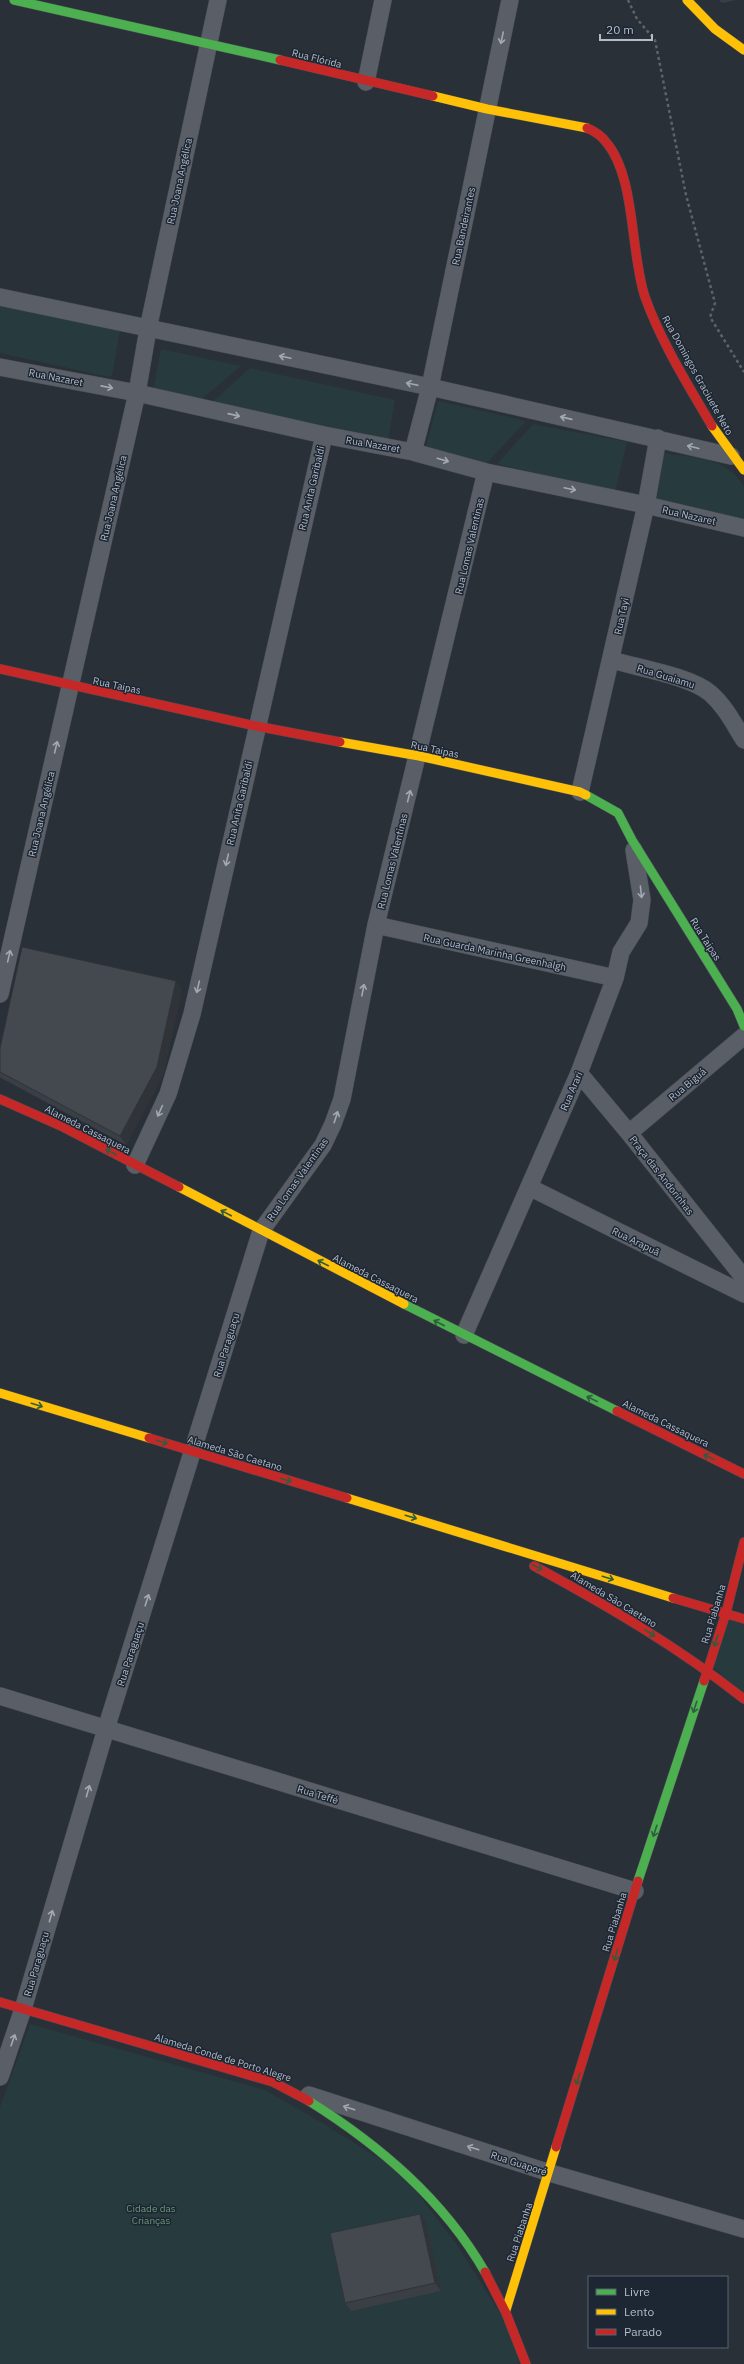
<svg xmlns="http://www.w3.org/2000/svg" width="744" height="2364" viewBox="0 0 744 2364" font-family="'IBM Plex Sans',sans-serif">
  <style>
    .green { fill: #273a3e }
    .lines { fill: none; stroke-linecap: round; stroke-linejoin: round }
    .street-casing { stroke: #484c53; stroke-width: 18 }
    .fast-casing { stroke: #484c53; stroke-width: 10 }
    .slow-casing { stroke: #484c53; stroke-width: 10 }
    .jam-casing { stroke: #484c53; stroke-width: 10 }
    .path { stroke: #5d636a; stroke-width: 2.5; stroke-dasharray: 3 3; stroke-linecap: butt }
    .street { stroke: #5a5e66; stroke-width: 17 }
    .fast { stroke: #4caf50; stroke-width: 9 }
    .slow { stroke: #ffc107; stroke-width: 9 }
    .jam { stroke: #c62828; stroke-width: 9 }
    .wall { fill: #3a3f45 }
    .shaded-wall { fill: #303338 }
    .building { fill: #444950; stroke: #303338 }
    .oneway { stroke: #a2a9b5 }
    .oneway2 { stroke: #305d3f }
    .labels { text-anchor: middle; stroke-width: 3; stroke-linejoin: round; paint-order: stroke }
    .street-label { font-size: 10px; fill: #b4bcc9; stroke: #1d2633 }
    .park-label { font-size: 10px; fill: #6b9a76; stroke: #1d2633 }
  </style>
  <rect width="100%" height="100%" fill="#2a3038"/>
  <!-- green -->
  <path class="green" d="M0 305 120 331 112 375 109 377 0 353Z
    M161 349 241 366 196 404 152 396Z
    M250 368 395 400 387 447 207 407Z
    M438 401 526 421 487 463 426 447Z
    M533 424 627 442 615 492 497 464Z
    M664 453C691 458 731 457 744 488 744 496 744 511 744 519L654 499Z
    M729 1620 744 1625V1694L713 1667Z
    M30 2024 265 2090 314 2118 385 2162 416 2191 457 2245 507 2324 520 2364H0V2107Z"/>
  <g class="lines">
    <!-- street casing -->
    <g class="street-casing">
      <path id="street" d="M366 82 383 0
        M0 297 430 387 731 456
        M0 367 137 393 324 435 413 452 486 472 646 505 744 528
        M413 452 430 387 510 0
        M612 660C638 668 690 676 710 693 725 706 734 724 744 740
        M580 792 646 505 658 438
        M376 925 615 978
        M0 994 137 393 148 329 218 0
        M579 1073 629 1133 744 1278
        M629 1133 744 1036
        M135 1165 168 1094 192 1014 324 435
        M529 1187 744 1294
        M464 1335 579 1073 615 978 621 952 639 923 642 900 634 850
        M0 1696 635 1891
        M0 2077 23 2009 106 1729 261 1231 323 1145 333 1124 342 1099 376 925 486 472
        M309 2095 550 2173 744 2229"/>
    </g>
    <!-- fast casing -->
    <g class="fast-casing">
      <path id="fast" d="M14 0 280 60
        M586 795 618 813 632 840 737 1009 744 1026
        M404 1304 617 1411
        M638 1881 704 1681
        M309 2101C379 2145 443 2199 485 2272"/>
    </g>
    <!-- slow casing -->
    <g class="slow-casing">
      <path id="slow" d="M687 0 715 29 744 50
        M433 96 487 109 587 128
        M712 426 744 470
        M340 742 419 756 580 792 586 795
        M179 1187 404 1304
        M0 1393 149 1438
        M347 1498 673 1598
        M506 2310 556 2147"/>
    </g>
    <!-- jam casing -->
    <g class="jam-casing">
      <path id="jam" d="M280 60 433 96
        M587 128C594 131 601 135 606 142 636 177 630 252 645 297 661 342 688 385 712 426
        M0 669 256 726 340 742
        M0 1099 63 1127 179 1187
        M617 1411 744 1474
        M149 1438 347 1498
        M534 1566C608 1606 678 1647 744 1699
        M673 1598 744 1619
        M704 1681 726 1613 744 1542
        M0 2002 273 2082 309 2101
        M556 2147 638 1881
        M485 2272 506 2313 526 2364"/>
    </g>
    <!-- path -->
    <path class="path" d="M628 0 637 19 655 40 686 195 715 303 710 317 744 372"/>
    <!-- street -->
    <use href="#street" class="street"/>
    <!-- fast -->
    <use href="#fast" class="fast"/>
    <!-- slow -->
    <use href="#slow" class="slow"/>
    <!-- jam -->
    <use href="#jam" class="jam"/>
  </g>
  <!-- wall -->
  <path class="wall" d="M719 0H736L722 3Z
    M182 989 163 1075 126 1145 1 1078 0 1077V1048Z
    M426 2222 441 2291 351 2311 345 2303Z"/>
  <!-- shaded-wall -->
  <path class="shaded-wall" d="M176 981 182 989 163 1075 126 1145 120 1136Z
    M420 2214 426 2222 441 2291 435 2283Z"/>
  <!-- building -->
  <path class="building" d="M22 947 176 981 157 1067 120 1136 0 1072V1048Z
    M420 2214 435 2283 345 2303 330 2233Z"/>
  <!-- one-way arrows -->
  <defs><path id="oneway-shaft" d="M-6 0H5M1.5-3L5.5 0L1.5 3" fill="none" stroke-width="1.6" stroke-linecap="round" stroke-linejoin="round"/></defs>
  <g class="oneway">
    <use href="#oneway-shaft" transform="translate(502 38) rotate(102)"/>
    <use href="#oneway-shaft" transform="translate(285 357) rotate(-168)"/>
    <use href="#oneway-shaft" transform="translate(412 384) rotate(-168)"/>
    <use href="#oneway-shaft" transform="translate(107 387) rotate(11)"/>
    <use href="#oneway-shaft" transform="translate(234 415) rotate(13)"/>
    <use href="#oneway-shaft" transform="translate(566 418) rotate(-167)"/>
    <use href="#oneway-shaft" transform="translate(693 447) rotate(-166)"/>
    <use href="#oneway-shaft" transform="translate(443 460) rotate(16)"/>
    <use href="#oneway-shaft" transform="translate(570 489) rotate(12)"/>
    <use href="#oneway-shaft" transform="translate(56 747) rotate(-77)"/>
    <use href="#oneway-shaft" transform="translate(409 796) rotate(-76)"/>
    <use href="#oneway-shaft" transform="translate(227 860) rotate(103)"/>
    <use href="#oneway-shaft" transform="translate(641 892) rotate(84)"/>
    <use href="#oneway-shaft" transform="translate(9 956) rotate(-77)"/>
    <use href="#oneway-shaft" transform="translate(198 987) rotate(103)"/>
    <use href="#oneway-shaft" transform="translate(363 990) rotate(-79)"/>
    <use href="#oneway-shaft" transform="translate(160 1111) rotate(114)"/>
    <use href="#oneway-shaft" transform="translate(336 1117) rotate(-72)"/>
    <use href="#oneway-shaft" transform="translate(147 1600) rotate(-72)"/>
    <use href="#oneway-shaft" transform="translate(88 1791) rotate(-74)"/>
    <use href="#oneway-shaft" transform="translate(51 1916) rotate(-74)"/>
    <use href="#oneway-shaft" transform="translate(13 2040) rotate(-71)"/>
    <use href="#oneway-shaft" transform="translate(349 2108) rotate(-162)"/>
    <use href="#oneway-shaft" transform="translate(473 2148) rotate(-162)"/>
  </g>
  <g class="oneway2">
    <use href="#oneway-shaft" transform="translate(111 1152) rotate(-152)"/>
    <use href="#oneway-shaft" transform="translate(226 1213) rotate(-152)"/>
    <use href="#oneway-shaft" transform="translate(323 1263) rotate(-153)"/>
    <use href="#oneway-shaft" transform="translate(439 1323) rotate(-153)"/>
    <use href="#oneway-shaft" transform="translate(592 1399) rotate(-154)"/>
    <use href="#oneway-shaft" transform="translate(37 1405) rotate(17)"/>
    <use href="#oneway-shaft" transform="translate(162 1442) rotate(17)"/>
    <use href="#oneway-shaft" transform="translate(709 1457) rotate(-154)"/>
    <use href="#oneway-shaft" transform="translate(286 1480) rotate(17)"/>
    <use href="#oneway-shaft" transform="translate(411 1517) rotate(16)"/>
    <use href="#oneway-shaft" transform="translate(537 1567) rotate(26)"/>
    <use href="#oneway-shaft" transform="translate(608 1578) rotate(17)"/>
    <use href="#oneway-shaft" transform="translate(650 1633) rotate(33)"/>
    <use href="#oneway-shaft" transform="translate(716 1641) rotate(108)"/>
    <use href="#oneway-shaft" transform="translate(695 1707) rotate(108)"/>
    <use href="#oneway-shaft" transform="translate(655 1831) rotate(108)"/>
    <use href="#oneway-shaft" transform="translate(616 1955) rotate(107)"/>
    <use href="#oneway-shaft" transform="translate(578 2079) rotate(107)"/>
  </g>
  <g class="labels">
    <!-- street labels -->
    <g class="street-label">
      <text transform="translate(317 58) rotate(14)" y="4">Rua Flórida</text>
      <text transform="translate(179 181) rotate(-78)" y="4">Rua Joana Angélica</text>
      <text transform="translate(463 226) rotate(-78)" y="4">Rua Bandeirantes</text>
      <text transform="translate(698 375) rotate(61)" y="4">Rua Domingos Graciuete Neto</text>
      <text transform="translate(56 377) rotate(11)" y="4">Rua Nazaret</text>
      <text transform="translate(373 444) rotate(10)" y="4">Rua Nazaret</text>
      <text transform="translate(311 488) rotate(-77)" y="4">Rua Anita Garibaldi</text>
      <text transform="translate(113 498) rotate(-77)" y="4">Rua Joana Angélica</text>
      <text transform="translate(689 515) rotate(13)" y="4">Rua Nazaret</text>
      <text transform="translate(469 546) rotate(-77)" y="4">Rua Lomas Valentinas</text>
      <text transform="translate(621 616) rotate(-78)" y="4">Rua Tayi</text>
      <text transform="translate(666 676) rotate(17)" y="4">Rua Guaiamu</text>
      <text transform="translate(117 685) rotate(12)" y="4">Rua Taipas</text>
      <text transform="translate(435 749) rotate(12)" y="4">Rua Taipas</text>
      <text transform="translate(239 803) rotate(-77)" y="4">Rua Anita Garibaldi</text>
      <text transform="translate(41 814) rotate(-77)" y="4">Rua Joana Angélica</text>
      <text transform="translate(392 861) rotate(-76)" y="4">Rua Lomas Valentinas</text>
      <text transform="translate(706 939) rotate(58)" y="4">Rua Taipas</text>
      <text transform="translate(495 952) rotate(12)" y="4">Rua Guarda Marinha Greenhalgh</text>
      <text transform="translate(687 1084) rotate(-40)" y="4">Rua Biguá</text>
      <text transform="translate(571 1091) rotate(-67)" y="4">Rua Arari</text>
      <text transform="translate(88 1129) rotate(27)" y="4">Alameda Cassaquera</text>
      <text transform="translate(662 1175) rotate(52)" y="4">Praça das Andorinhas</text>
      <text transform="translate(297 1179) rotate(-55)" y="4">Rua Lomas Valentinas</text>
      <text transform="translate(636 1241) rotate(26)" y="4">Rua Arapuã</text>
      <text transform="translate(376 1278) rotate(27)" y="4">Alameda Cassaquera</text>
      <text transform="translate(226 1345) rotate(-73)" y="4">Rua Paraguaçu</text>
      <text transform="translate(666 1423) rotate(26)" y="4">Alameda Cassaquera</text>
      <text transform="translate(235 1453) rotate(17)" y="4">Alameda São Caetano</text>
      <text transform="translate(614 1599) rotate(31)" y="4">Alameda São Caetano</text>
      <text transform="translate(713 1614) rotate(-73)" y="4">Rua Piabanha</text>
      <text transform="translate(130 1654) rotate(-72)" y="4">Rua Paraguaçu</text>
      <text transform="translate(318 1794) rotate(17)" y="4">Rua Teffé</text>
      <text transform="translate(614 1922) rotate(-73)" y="4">Rua Piabanha</text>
      <text transform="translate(36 1964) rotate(-74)" y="4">Rua Paraguaçu</text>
      <text transform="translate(223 2057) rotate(17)" y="4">Alameda Conde de Porto Alegre</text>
      <text transform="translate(519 2163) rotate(18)" y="4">Rua Guaporé</text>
      <text transform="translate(519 2232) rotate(-72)" y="4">Rua Piabanha</text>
    </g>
    <!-- park labels -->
    <g class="park-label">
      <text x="151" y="2212">Cidade das<tspan x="151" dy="12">Crianças</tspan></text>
    </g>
  </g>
  <!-- legend -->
  <rect x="588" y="2276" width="140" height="72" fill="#1d2633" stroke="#59626f"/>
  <rect x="596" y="2289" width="20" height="6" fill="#4caf50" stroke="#59626f"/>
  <text x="624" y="2296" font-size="12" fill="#b4bcc9">Livre</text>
  <rect x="596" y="2309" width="20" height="6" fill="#ffc107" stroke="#59626f"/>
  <text x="624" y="2316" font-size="12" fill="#b4bcc9">Lento</text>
  <rect x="596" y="2329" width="20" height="6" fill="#c62828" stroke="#59626f"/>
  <text x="624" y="2336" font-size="12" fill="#b4bcc9">Parado</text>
  <!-- scale -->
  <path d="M600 34v6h52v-6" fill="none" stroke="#b4bcc9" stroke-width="2"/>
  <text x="606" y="34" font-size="12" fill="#b4bcc9" stroke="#1d2633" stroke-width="3" paint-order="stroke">20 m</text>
</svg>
